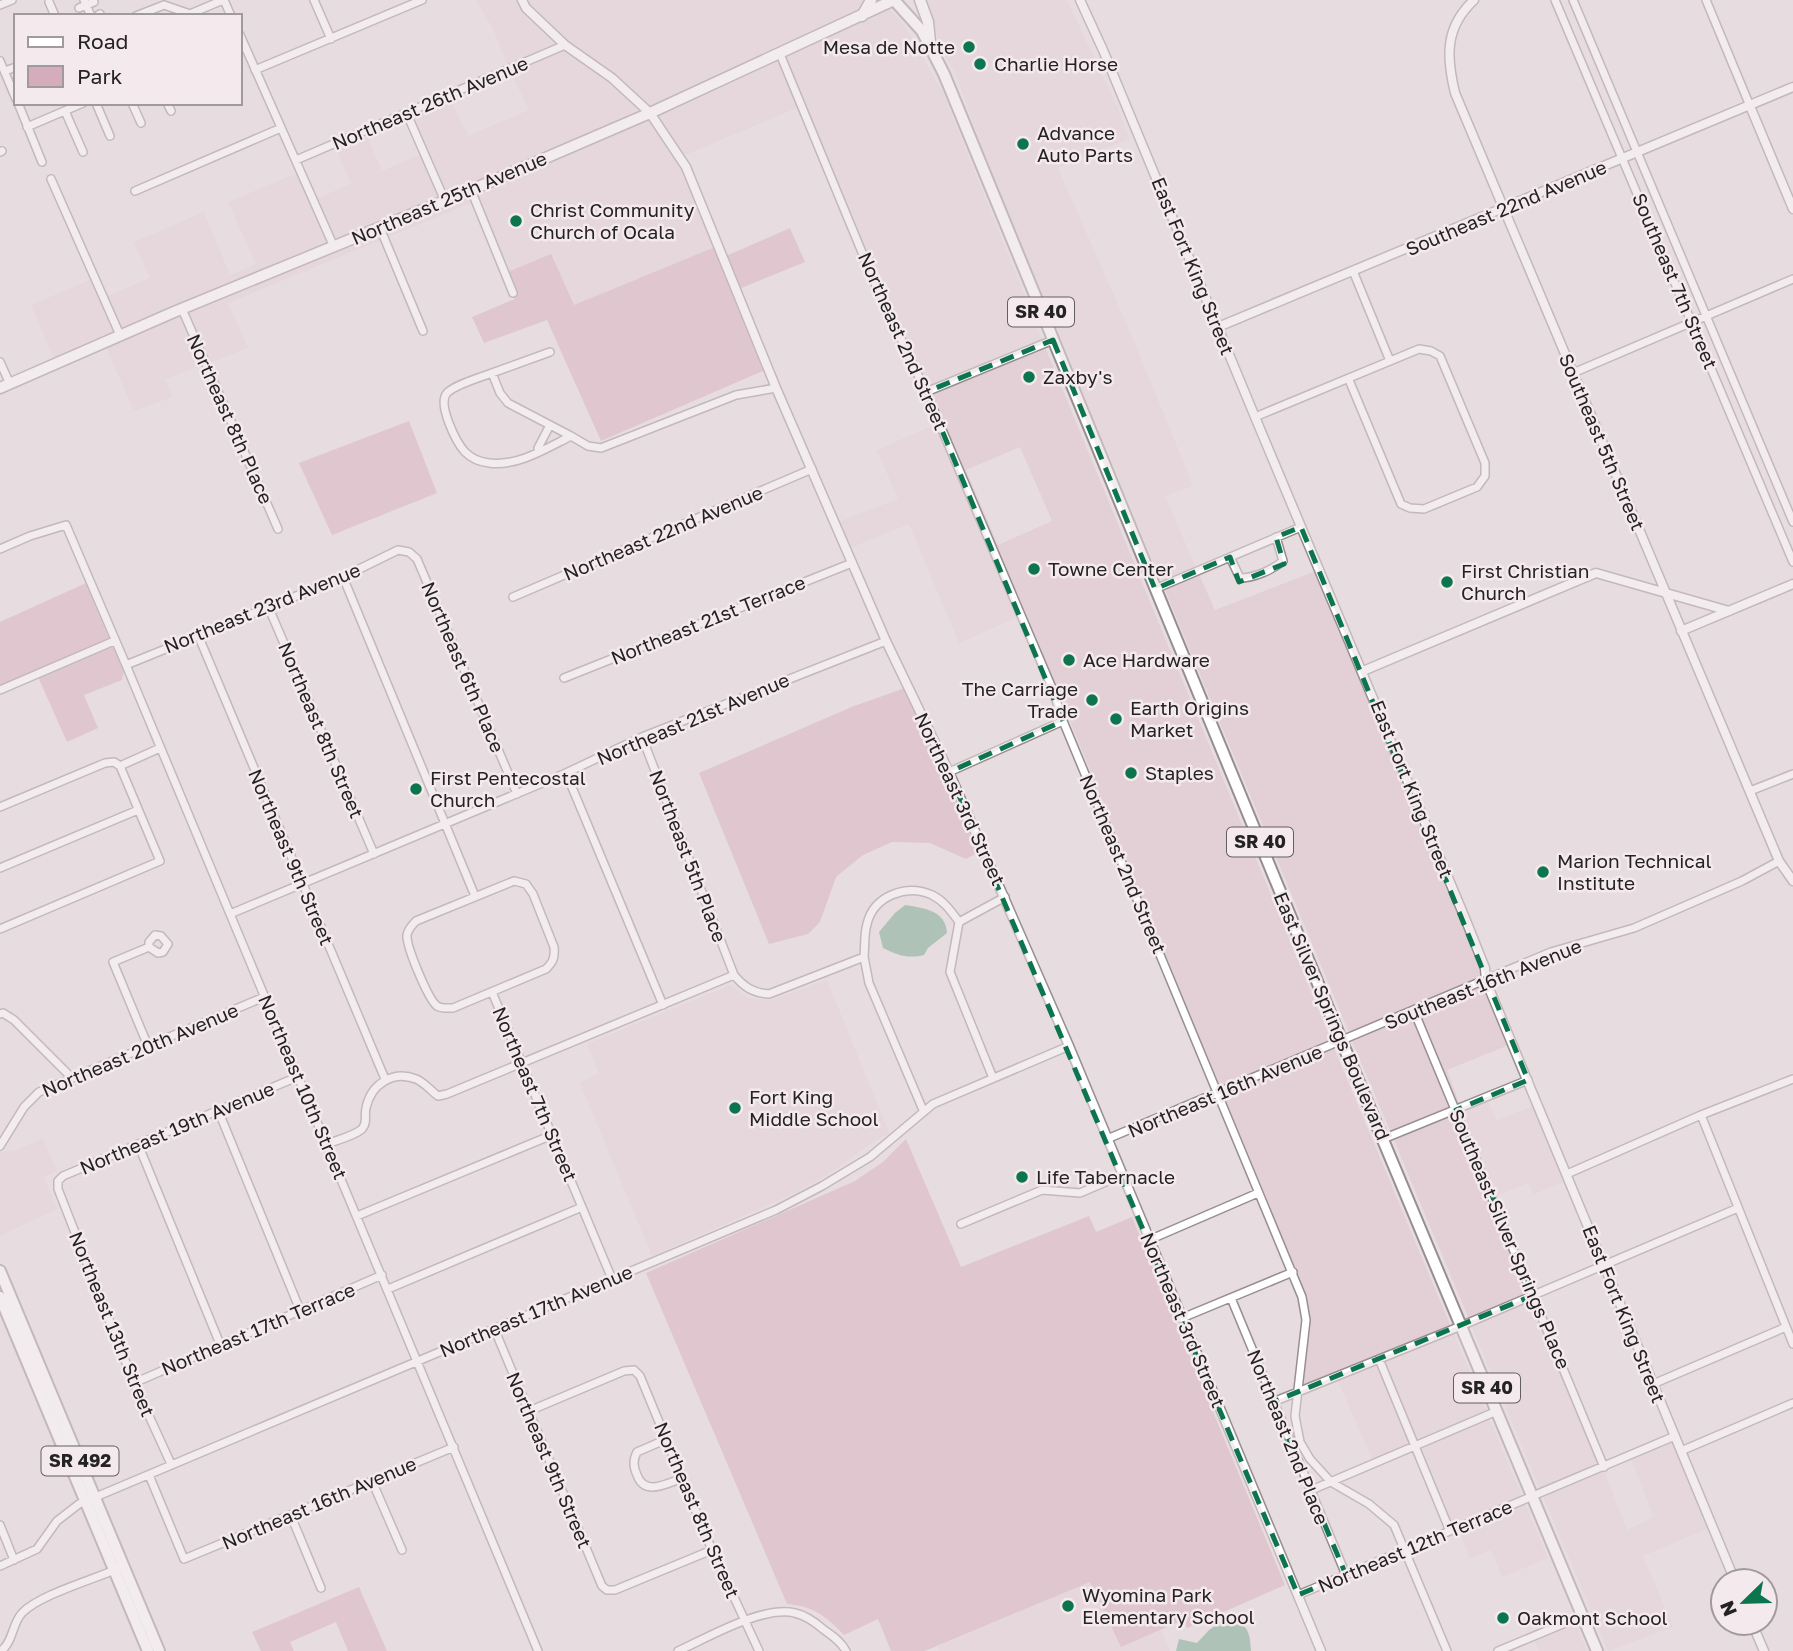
<svg xmlns="http://www.w3.org/2000/svg" width="1793" height="1651" viewBox="0 0 1793 1651" font-family="'Golos Text',sans-serif">
  <style>
    .built { fill: #e2d0d6; fill-rule: evenodd }
    .green { fill: #d5acbb }
    .water { fill: #6aa385 }
    .lines { fill: none; stroke-linecap: round; stroke-linejoin: round }
    .minor-casing { stroke: #978e92; stroke-width: 10 }
    .tertiary-casing { stroke: #978e92; stroke-width: 11 }
    .secondary-casing { stroke: #978e92; stroke-width: 13 }
    .primary-casing { stroke: #978e92; stroke-width: 14 }
    .minor { stroke: #fff; stroke-width: 7 }
    .tertiary { stroke: #fff; stroke-width: 8 }
    .secondary { stroke: #fff; stroke-width: 10 }
    .primary { stroke: #fff; stroke-width: 10 }
    .marked { fill: none; stroke: #0c754d; stroke-width: 5; stroke-dasharray: 14 9; stroke-linejoin: round }
    .poi-dot { fill: #0c754d; stroke: #f4eaee; stroke-width: 2.5 }
    .labels { text-anchor: middle; stroke-width: 5; stroke-linejoin: round; paint-order: stroke }
    .shield { fill: #f4eaee; stroke: #635e60; stroke-width: 2 }
    .shield-label { font-size: 18px; font-weight: bold; fill: #252223 }
    .poi-label { font-size: 19px; fill: #252223; stroke: #f4eaee; text-anchor: start }
    .street-label { font-size: 19px; fill: #252223; stroke: #f4eaee }
  </style>
  <rect width="100%" height="100%" fill="#e7dde0"/>
  <!-- built -->
  <path class="built" d="M476 0H518L523 10 559 45 508 67 494 31Z
    M526 0H868L860 14 650 109 567 43 529 6Z
    M927 0H1067L1119 110 1129 139 1058 168 1137 348 1193 486 1165 496 1196 568 1162 583 979 141 957 77 942 50 926 4Z
    M887 7 903 23 943 93 1043 341 928 388 877 277 784 55Z
    M564 49 610 80 644 112 447 197 411 115 450 99 468 136 529 110 511 73Z
    M778 58 799 107 683 156 655 114Z
    M648 117 683 169 715 247 574 305 508 272 475 192Z
    M366 134 382 171 421 154 441 199 336 243 316 199 351 184 335 147Z
    M298 173 330 245 122 331 107 296 150 278 134 242 204 212 230 275 256 264 228 202Z
    M469 194 472 203 388 237 384 229Z
    M378 232 381 240 228 303 248 348 209 363 186 311Z
    M90 280 116 334 55 361 31 305Z
    M180 313 203 365 165 379 172 397 134 411 105 345Z
    M1045 347 1332 1043 1220 1089 1070 721 931 394ZM1020 447 1052 521 998 545 966 470Z
    M936 424 1018 617 959 643 909 524 850 548 838 522 898 499 877 450Z
    M1316 571 1482 969V979L1350 1035 1164 588 1199 574 1215 610Z
    M827 980 889 1133 874 1141 835 1170 795 1193 652 1256 580 1083 599 1073 587 1044 731 985 748 998 771 1000Z
    M1484 985 1509 1045 1447 1070 1460 1105 1458 1106 1418 1012Z
    M1412 1015 1452 1109 1391 1133 1352 1041Z
    M1334 1048 1451 1327 1300 1387 1305 1295 1222 1095Z
    M1487 1100 1497 1120 1535 1105 1566 1181 1534 1194 1528 1183 1496 1196 1501 1207 1460 1112Z
    M1454 1114 1529 1293 1469 1319 1393 1138Z
    M43 1139 57 1171 44 1177 57 1209 0 1236V1151H13Z
    M1532 1299 1600 1465 1541 1491 1471 1325Z
    M1453 1332 1487 1412 1416 1442 1383 1360Z
    M1377 1363 1410 1445 1373 1461 1337 1379Z
    M1489 1418 1523 1499 1452 1527 1418 1448Z
    M1674 1442 1709 1528 1643 1556 1673 1627 1608 1651 1543 1496 1604 1470 1627 1530 1654 1517 1631 1459Z
    M1525 1504 1548 1558 1502 1577 1491 1550 1470 1559 1459 1531Z
    M1090 1582 1121 1646 1161 1630 1170 1651H939L937 1647Z
    M1575 1623 1587 1651H1539L1534 1639Z"/>
  <!-- green -->
  <path class="green" d="M790 228 805 262 739 289 726 256Z
    M715 247 765 370 601 441 547 320 484 343 472 317 515 299 514 296 517 294 508 272 551 254 574 305Z
    M409 421 437 493 332 535 299 463Z
    M86 583 109 639 0 685V622Z
    M112 645 124 670 122 680 84 695 98 728 67 742 38 677Z
    M905 688 981 851 966 859 930 843 892 842 863 855 836 877 820 922 808 934 769 944 699 773 854 706Z
    M906 1139 961 1267 1089 1216 1096 1232 1132 1217 1285 1585 1187 1628 1183 1620 1121 1647 1090 1582 925 1651H891L878 1619 844 1635C826 1616 813 1606 787 1604L646 1273 855 1181 883 1162Z
    M359 1587 387 1651H348L336 1622 290 1642 294 1651H261L252 1632Z"/>
  <!-- water -->
  <path class="water" d="M905 905C923 908 946 910 947 933L928 948 924 955C908 959 897 955 883 948L879 932 895 913Z
    M1225 1619C1247 1622 1250 1630 1251 1651H1176L1179 1639 1197 1643 1209 1630Z"/>
  <g class="lines">
    <!-- minor casing -->
    <g class="minor-casing">
      <path id="minor" d="M84 0 91 16
        M224 0 231 16
        M314 0 331 39
        M1555 0 1793 562
        M1573 0 1793 522
        M1706 0 1750 106
        M49 2 55 16
        M0 5 12 0
        M79 8 94 2
        M190 14 223 0
        M97 16 100 14
        M136 16 164 5 190 14
        M240 35 334 247
        M780 54 873 279 926 392 1052 688 1063 721 1302 1297 1306 1320 1295 1416 1300 1442 1310 1459 1331 1482 1369 1504 1394 1525 1447 1651
        M0 61 16 99
        M255 70 422 0
        M5 71 16 67
        M18 103 42 162
        M96 103 110 136
        M132 103 141 123
        M167 103 171 111
        M65 111 83 152
        M407 114 445 201
        M27 127 83 103
        M0 152 2 151
        M296 160 565 45
        M51 179 120 335
        M471 190 513 293
        M135 191 281 128
        M380 228 423 331
        M1353 271 1390 361
        M182 309 278 529
        M0 362 10 384
        M492 373 500 393 508 403 571 436C547 448 517 467 489 463 480 462 471 458 465 452 456 442 437 404 447 393 454 385 481 377 492 373Z
        M492 373 550 352
        M1573 373 1793 279
        M926 392 1053 340
        M1255 417 1419 349 1431 351 1440 356 1485 463V476L1477 487 1424 509 1410 508 1401 504 1349 380
        M571 436 588 446 601 448 736 395 776 388
        M538 452V448L550 425
        M0 549 30 536 66 525 126 665 538 1651
        M1230 557 1240 578C1254 578 1272 570 1283 561L1276 537
        M343 577 475 896
        M1155 589 1301 527
        M513 597 812 469
        M268 606 374 854
        M198 635 385 1079
        M126 665 343 577 398 550 409 552 417 559 517 794
        M564 678 852 563
        M0 690 114 641
        M642 737 734 975
        M949 772 1063 721
        M566 773 663 1005
        M1750 791 1793 774
        M0 807 105 763 114 762 120 766 160 748
        M0 868 138 810
        M514 881 526 884 533 894 554 947C555 958 553 962 546 969L453 1008C448 1008 442 1009 437 1006 428 999 406 946 407 935 408 929 412 925 416 921Z
        M230 914 566 773 642 737 886 641
        M959 922 950 972 993 1078
        M959 922 1005 897
        M0 929 160 861 120 766
        M864 957 869 983 923 1110
        M492 992 612 1279
        M1414 1011 1604 1467
        M0 1014 3 1013 14 1020 72 1078
        M148 1046 113 962 149 947 158 953 163 952 168 944 161 936 155 935 149 942V947
        M218 1110 300 1310
        M1701 1115 1793 1344
        M1107 1139 1551 952 1634 928 1742 881 1779 861
        M1383 1139 1528 1080
        M138 1144 220 1344
        M327 1144C337 1140 354 1136 362 1129 368 1122 364 1116 366 1108 371 1084 393 1070 416 1079 424 1082 431 1091 438 1096L447 1094 734 975C744 987 753 993 769 994L864 957C865 946 864 934 867 924 874 895 907 884 932 895 944 901 951 911 959 922
        M0 1146 24 1107 39 1092 264 997
        M1567 1174 1701 1115 1793 1079
        M357 1216 552 1135
        M961 1224 1042 1190 1080 1193 1122 1175
        M1149 1240 1258 1193
        M388 1289 582 1207
        M1231 1298 1346 1575
        M1182 1318 1293 1272
        M494 1328 602 1586 607 1590H615L712 1550
        M1379 1359 1450 1531
        M134 1383 382 1275
        M1653 1384 1786 1327
        M1273 1402 1461 1326 1738 1208
        M529 1411 624 1371 634 1370 640 1376 712 1550 759 1651
        M667 1439 637 1452C633 1460 633 1466 637 1475 645 1497 667 1483 683 1478
        M1681 1451 1793 1403
        M171 1464 134 1383 58 1189V1181L63 1176 297 1077
        M149 1475 184 1559 454 1447
        M372 1481 402 1550
        M1309 1491 1497 1411
        M291 1516 321 1588
        M0 1525 14 1560
        M0 1566 37 1549 57 1521 79 1504 776 1210 822 1186 870 1157 933 1104 1069 1046
        M1298 1595 1675 1436
        M1 1651C13 1642 12 1624 22 1613 39 1595 92 1580 117 1569
        M678 1651C707 1638 763 1605 795 1613 804 1615 816 1623 823 1629 831 1635 841 1641 846 1651
        M1498 1651 1582 1616"/>
    </g>
    <!-- tertiary casing -->
    <g class="tertiary-casing">
      <path id="tertiary" d="M522 0 526 8 565 45 612 78 650 113 686 167 776 388 886 641 949 772 1069 1046 1321 1651
        M1080 0 1103 50 1255 417 1465 918 1485 968 1486 981 1735 1581
        M1474 0C1445 27 1446 56 1455 93L1779 861 1793 881
        M1750 106 1793 209
        M1218 327 1793 87
        M1681 631 1793 584
        M1363 671 1596 573 1729 611
        M1752 1623 1764 1651"/>
    </g>
    <!-- secondary casing -->
    <g class="secondary-casing">
      <path id="secondary" d="M920 0 928 22 930 42
        M862 16 871 0
        M0 388 174 312 471 190 650 113 894 0"/>
    </g>
    <!-- primary casing -->
    <g class="primary-casing">
      <path id="primary" d="M894 0 922 31 944 74 1342 1042 1597 1651
        M0 1271 159 1651
        M0 1297 148 1651"/>
    </g>
    <!-- minor -->
    <use href="#minor" class="minor"/>
    <!-- tertiary -->
    <use href="#tertiary" class="tertiary"/>
    <!-- secondary -->
    <use href="#secondary" class="secondary"/>
    <!-- primary -->
    <use href="#primary" class="primary"/>
  </g>
  <!-- marked area -->
  <path d="M0 0H1793V1651H0ZM1053 340 1155 589 1230 557 1239 582 1284 564 1276 537 1301 527 1528 1080 1456 1110 1534 1295 1273 1402 1346 1575 1298 1595 949 772 1063 721 926 392Z" fill="#e7dde0" fill-opacity=".55" fill-rule="evenodd"/>
  <path class="marked" d="M1053 340 1155 589 1230 557 1239 582 1284 564 1276 537 1301 527 1528 1080 1456 1110 1534 1295 1273 1402 1346 1575 1298 1595 949 772 1063 721 926 392Z"/>
  <!-- markers -->
  <g class="poi-dot">
    <circle cx="969" cy="47" r="7"/>
    <circle cx="980" cy="64" r="7"/>
    <circle cx="1023" cy="144" r="7"/>
    <circle cx="516" cy="221" r="7"/>
    <circle cx="1029" cy="377" r="7"/>
    <circle cx="1034" cy="569" r="7"/>
    <circle cx="1447" cy="582" r="7"/>
    <circle cx="1069" cy="660" r="7"/>
    <circle cx="1092" cy="700" r="7"/>
    <circle cx="1116" cy="719" r="7"/>
    <circle cx="1131" cy="773" r="7"/>
    <circle cx="416" cy="789" r="7"/>
    <circle cx="1543" cy="872" r="7"/>
    <circle cx="735" cy="1108" r="7"/>
    <circle cx="1022" cy="1177" r="7"/>
    <circle cx="1068" cy="1606" r="7"/>
    <circle cx="1503" cy="1618" r="7"/>
  </g>
  <g class="labels">
    <!-- shield labels -->
    <g class="shield">
      <rect x="1008" y="297.5" width="66" height="29" rx="5"/>
      <rect x="1227" y="827.5" width="66" height="29" rx="5"/>
      <rect x="1454" y="1373.5" width="66" height="29" rx="5"/>
      <rect x="41.5" y="1446.5" width="77" height="29" rx="5"/>
    </g>
    <g class="shield-label">
      <text x="1041" y="318">SR 40</text>
      <text x="1260" y="848">SR 40</text>
      <text x="1487" y="1394">SR 40</text>
      <text x="80" y="1467">SR 492</text>
    </g>
    <!-- poi labels -->
    <g class="poi-label">
      <text x="955" y="54" text-anchor="end">Mesa de Notte</text>
      <text x="994" y="71">Charlie Horse</text>
      <text x="1037" y="140">Advance<tspan x="1037" dy="22">Auto Parts</tspan></text>
      <text x="530" y="217">Christ Community<tspan x="530" dy="22">Church of Ocala</tspan></text>
      <text x="1043" y="384">Zaxby's</text>
      <text x="1048" y="576">Towne Center</text>
      <text x="1461" y="578">First Christian<tspan x="1461" dy="22">Church</tspan></text>
      <text x="1083" y="667">Ace Hardware</text>
      <text x="1078" y="696" text-anchor="end">The Carriage<tspan x="1078" dy="22">Trade</tspan></text>
      <text x="1130" y="715">Earth Origins<tspan x="1130" dy="22">Market</tspan></text>
      <text x="1145" y="780">Staples</text>
      <text x="430" y="785">First Pentecostal<tspan x="430" dy="22">Church</tspan></text>
      <text x="1557" y="868">Marion Technical<tspan x="1557" dy="22">Institute</tspan></text>
      <text x="749" y="1104">Fort King<tspan x="749" dy="22">Middle School</tspan></text>
      <text x="1036" y="1184">Life Tabernacle</text>
      <text x="1082" y="1602">Wyomina Park<tspan x="1082" dy="22">Elementary School</tspan></text>
      <text x="1517" y="1625">Oakmont School</text>
    </g>
    <!-- street labels -->
    <g class="street-label">
      <text transform="translate(430 103) rotate(-23)" y="7">Northeast 26th Avenue</text>
      <text transform="translate(449 198) rotate(-23)" y="7">Northeast 25th Avenue</text>
      <text transform="translate(1506 208) rotate(-23)" y="7">Southeast 22nd Avenue</text>
      <text transform="translate(1193 266) rotate(68)" y="7">East Fort King Street</text>
      <text transform="translate(1675 281) rotate(67)" y="7">Southeast 7th Street</text>
      <text transform="translate(903 341) rotate(66)" y="7">Northeast 2nd Street</text>
      <text transform="translate(230 419) rotate(66)" y="7">Northeast 8th Place</text>
      <text transform="translate(1602 442) rotate(67)" y="7">Southeast 5th Street</text>
      <text transform="translate(663 533) rotate(-23)" y="7">Northeast 22nd Avenue</text>
      <text transform="translate(262 608) rotate(-22)" y="7">Northeast 23rd Avenue</text>
      <text transform="translate(708 620) rotate(-22)" y="7">Northeast 21st Terrace</text>
      <text transform="translate(463 667) rotate(67)" y="7">Northeast 6th Place</text>
      <text transform="translate(693 719) rotate(-23)" y="7">Northeast 21st Avenue</text>
      <text transform="translate(321 730) rotate(67)" y="7">Northeast 8th Street</text>
      <text transform="translate(1412 789) rotate(68)" y="7">East Fort King Street</text>
      <text transform="translate(960 799) rotate(65)" y="7">Northeast 3rd Street</text>
      <text transform="translate(688 856) rotate(69)" y="7">Northeast 5th Place</text>
      <text transform="translate(291 857) rotate(67)" y="7">Northeast 9th Street</text>
      <text transform="translate(1123 864) rotate(67)" y="7">Northeast 2nd Street</text>
      <text transform="translate(1483 984) rotate(-22)" y="7">Southeast 16th Avenue</text>
      <text transform="translate(1332 1016) rotate(67)" y="7">East Silver Springs Boulevard</text>
      <text transform="translate(140 1050) rotate(-23)" y="7">Northeast 20th Avenue</text>
      <text transform="translate(303 1087) rotate(67)" y="7">Northeast 10th Street</text>
      <text transform="translate(1225 1091) rotate(-23)" y="7">Northeast 16th Avenue</text>
      <text transform="translate(535 1094) rotate(67)" y="7">Northeast 7th Street</text>
      <text transform="translate(177 1128) rotate(-23)" y="7">Northeast 19th Avenue</text>
      <text transform="translate(1510 1239) rotate(67)" y="7">Southeast Silver Springs Place</text>
      <text transform="translate(536 1311) rotate(-23)" y="7">Northeast 17th Avenue</text>
      <text transform="translate(1624 1314) rotate(68)" y="7">East Fort King Street</text>
      <text transform="translate(1183 1320) rotate(67)" y="7">Northeast 3rd Street</text>
      <text transform="translate(112 1324) rotate(68)" y="7">Northeast 13th Street</text>
      <text transform="translate(258 1329) rotate(-23)" y="7">Northeast 17th Terrace</text>
      <text transform="translate(1288 1437) rotate(68)" y="7">Northeast 2nd Place</text>
      <text transform="translate(549 1460) rotate(67)" y="7">Northeast 9th Street</text>
      <text transform="translate(319 1503) rotate(-23)" y="7">Northeast 16th Avenue</text>
      <text transform="translate(697 1510) rotate(67)" y="7">Northeast 8th Street</text>
      <text transform="translate(1415 1546) rotate(-23)" y="7">Northeast 12th Terrace</text>
    </g>
  </g>
  <!-- legend -->
  <rect x="14" y="14" width="228" height="91" fill="#f4eaee" stroke="#a19a9d" stroke-width="2"/>
  <rect x="28" y="37" width="35" height="10" fill="#ffffff" stroke="#a19a9d" stroke-width="2"/>
  <text x="77" y="49" font-size="21" fill="#252223">Road</text>
  <rect x="28" y="66" width="35" height="21" fill="#d5acbb" stroke="#a19a9d" stroke-width="2"/>
  <text x="77" y="84" font-size="21" fill="#252223">Park</text>
  <!-- north arrow -->
  <g transform="translate(1744 1602) rotate(247)"><circle r="33" fill="#f4eaee" stroke="#a19a9d" stroke-width="2"/>
  <path d="M0-5L12 26L0 18L-12 26Z" fill="#0c754d"/>
  <text y="-10" font-size="19" font-weight="bold" text-anchor="middle" fill="#252223">N</text>
  </g>
</svg>
